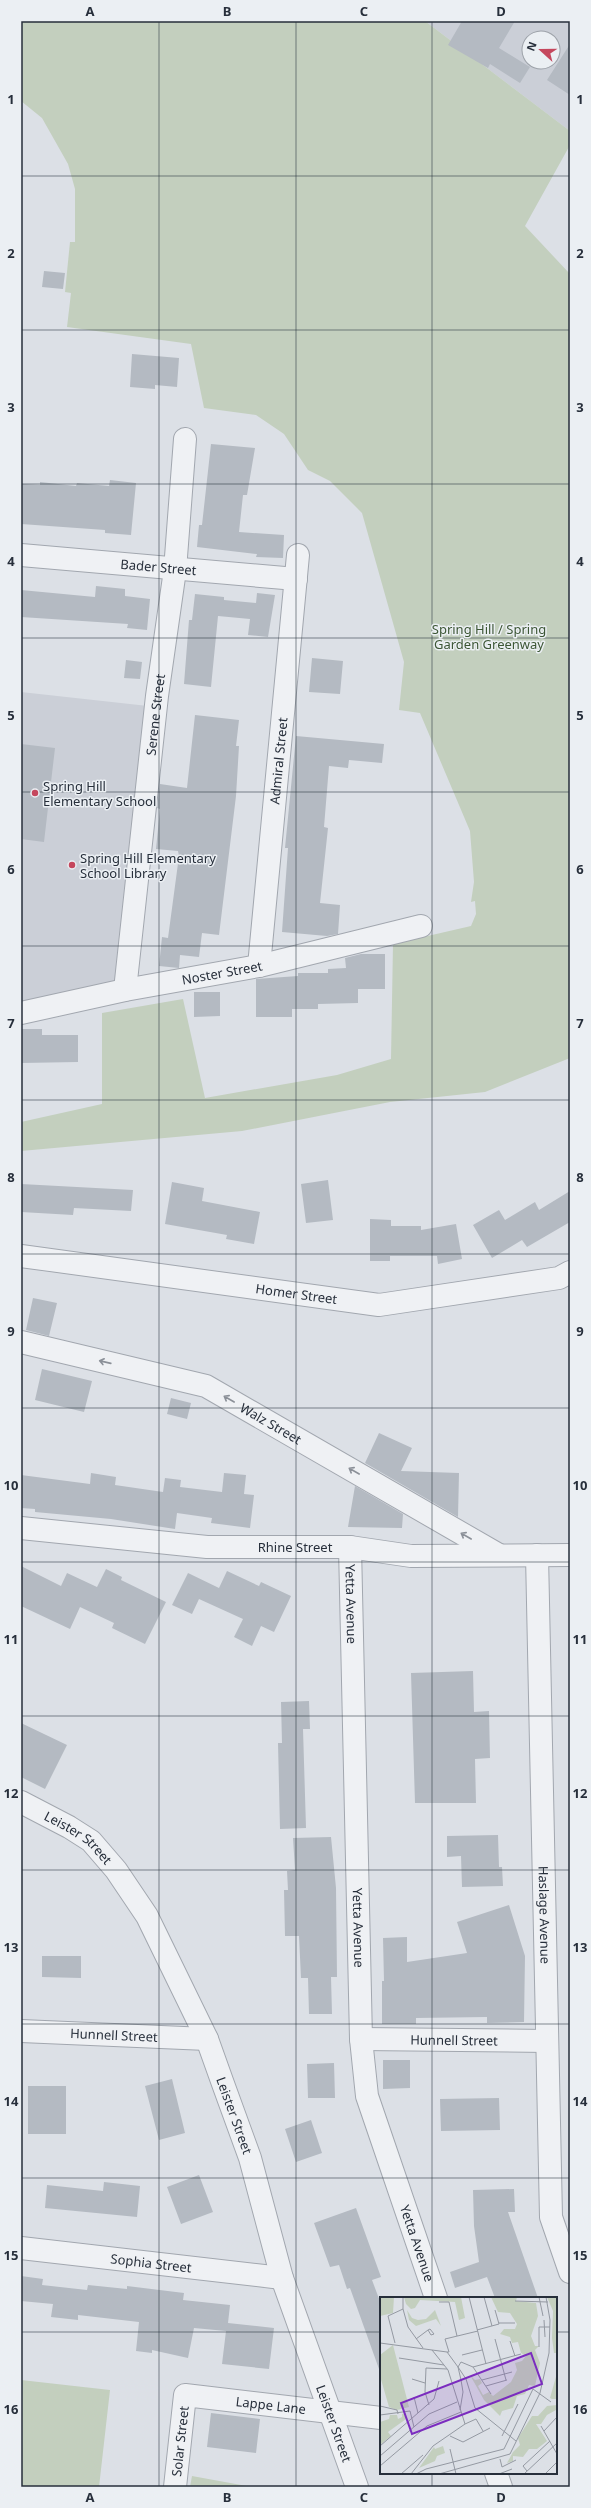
<svg xmlns="http://www.w3.org/2000/svg" width="591" height="2508" viewBox="0 0 591 2508" font-family="'Noto Sans',sans-serif">
  <style>
    .built { fill: #cbcfd7; fill-rule: evenodd }
    .green { fill: #c3cfbe }
    .building { fill: #b4bac2 }
    .lines { fill: none; stroke-linecap: round; stroke-linejoin: round }
    .street-casing { stroke: #a2a7af; stroke-width: 24 }
    .street { stroke: #eff1f4; stroke-width: 22 }
    .oneway { stroke: #8b9098 }
    .grid { fill: none; stroke: #272f3b; stroke-width: 1; stroke-opacity: 0.55 }
    .poi-dot { fill: #c5475d; stroke: #ebeff3; stroke-width: 1.5 }
    .labels { text-anchor: middle; stroke-width: 3; stroke-linejoin: round; paint-order: stroke }
    .street-label { font-size: 13px; fill: #272f3b; stroke: #ebeff3 }
    .park-label { font-size: 13px; fill: #3c5635; stroke: #ebeff3 }
    .poi-label { font-size: 13px; fill: #272f3b; stroke: #ebeff3; text-anchor: start }
    .inset-road { fill: none; stroke: #9499a2; stroke-width: 1 }
    .view { fill: #7b2cbf; fill-opacity: 0.15; stroke: #7b2cbf; stroke-width: 2 }
    .inset-edge { fill: none; stroke: #272f3b; stroke-width: 2 }
    .neatline { fill: none; stroke: #272f3b; stroke-width: 1.5 }
    .grid-label { font-size: 13px; text-anchor: middle; font-weight: bold; fill: #272f3b }
  </style>
  <rect width="100%" height="100%" fill="#dce0e6"/>
  <!-- built -->
  <path class="built" d="M425 21H570V131ZM529 38H553V62H529Z
    M21 692 148 706 116 983 21 1004Z"/>
  <!-- green -->
  <path class="green" d="M21 21H425L570 131V145L525 226 570 274V1058L485 1092 390 1102 242 1131 21 1151V1122L102 1104V1013L183 999 205 1098 337 1075 391 1059 393 944 471 926 476 914 475 901 471 902 474 882 470 831 420 713 399 710 404 662 362 513 330 481 308 470 284 434 256 415 204 408 191 344 67 327 71 293 65 292 70 242H75V189L68 164 42 118 21 101Z
    M21 2380 110 2390 99 2487H21Z
    M192 2476 252 2487H190Z"/>
  <!-- building -->
  <path class="building" d="M462 21H515L499 48 530 67 520 83 490 64 488 68 448 45Z
    M570 44V95L547 80Z
    M44 271 65 273 63 289 42 287Z
    M132 354 179 358 177 387 155 385V389L130 387Z
    M211 444 255 448 247 495H243L239 532 284 535 283 558 256 557 257 554 197 547 199 525H202Z
    M110 480 136 483 131 535 105 533V530L21 524V484L40 485V482L76 486 77 483 109 486Z
    M96 586 125 589V596L150 599 147 630 127 628 128 624 21 617V590L95 597Z
    M257 593 275 595 268 637 248 635 250 619 218 616 211 687 184 684 189 620H192L195 594 224 597V600L256 603Z
    M312 658 343 661 340 694 309 692Z
    M126 660 142 662 140 679 124 678Z
    M195 715 239 720 236 746H239L236 796 219 935 202 933 199 957 180 955 179 968 159 966 162 937 168 938 179 856 178 851 156 849 160 809 157 808 160 784 187 788Z
    M296 736 384 744 382 763 349 760 348 768 329 766 324 827 328 828 320 903 340 905 338 934 327 936 282 932 288 848H285Z
    M21 744 55 748 44 842 21 839Z
    M361 954H385V989H358V1003L318 1004V1009H292V1017H256V979L298 976V973H328V969L346 968 345 958Z
    M194 992H220V1016L194 1017Z
    M21 1029H42V1035H78V1062L21 1063Z
    M328 1180 333 1220 306 1223 301 1184Z
    M172 1182 204 1188 202 1201 260 1212 254 1244 226 1239 227 1235 165 1224Z
    M21 1184 133 1190 131 1211 74 1208 73 1215 21 1212Z
    M570 1191V1222L527 1247 522 1240 492 1258 473 1225 499 1210 505 1220 535 1202 539 1210Z
    M370 1219 391 1220V1226H421V1230L456 1224 462 1259 438 1264 437 1256H390V1261H370Z
    M33 1298 57 1303 49 1336 26 1330Z
    M42 1369 92 1381 84 1412 35 1400Z
    M171 1398 191 1403 187 1419 167 1414Z
    M379 1433 412 1448 401 1471 459 1473 458 1517 365 1463Z
    M91 1473 116 1477 115 1485 163 1492 165 1478 181 1480 180 1487 222 1492 224 1473 246 1475 244 1494 254 1495 250 1528 211 1523 212 1518 177 1513 175 1529 111 1519 35 1512V1509L21 1508V1475L90 1484Z
    M355 1486 403 1514 402 1528 348 1527Z
    M21 1566 61 1586 67 1573 97 1587 106 1569 122 1577 121 1580 166 1602 145 1644 112 1628 114 1623 80 1607 70 1629 21 1606Z
    M227 1571 259 1586 261 1582 291 1596 274 1632 261 1626 252 1646 234 1637 243 1619 199 1599 192 1614 172 1605 188 1573 219 1588Z
    M473 1671 474 1712 489 1711 490 1758 475 1759 476 1803H415L411 1673Z
    M309 1701 310 1729H303L306 1828 280 1829 278 1743H282L281 1702Z
    M21 1723 67 1745 45 1789 21 1777Z
    M498 1835 499 1867H502L503 1886 462 1887 461 1856 447 1857V1836Z
    M331 1837 336 1888 337 1977H331L332 2014H309L308 1978H301L299 1936H285L284 1890H288L287 1871 295 1870 293 1838Z
    M509 1905 525 1956 524 2022 487 2023V2017L416 2018V2024H382V1981H384L383 1938 407 1937V1962L467 1953 457 1922Z
    M42 1956H81V1978L42 1977Z
    M383 2060H410V2088L383 2089Z
    M334 2063 335 2098H308L307 2064Z
    M172 2079 185 2133 159 2140 145 2086Z
    M28 2086H66V2134H28Z
    M499 2098 500 2130 441 2131 440 2099Z
    M311 2120 322 2153 296 2162 285 2129Z
    M199 2175 213 2212 181 2224 167 2187Z
    M104 2182 140 2186 137 2217 45 2208 47 2185 103 2191Z
    M514 2189 515 2212H508L538 2298H495L487 2277 455 2288 450 2272 479 2262 474 2226 473 2190Z
    M356 2208 381 2277 372 2280 381 2304V2368L379 2369 350 2288 347 2289 339 2265 330 2267 314 2223Z
    M21 2276 43 2279 42 2285 87 2290 88 2285 127 2289V2286L184 2293 183 2300 230 2305 228 2323 274 2328 269 2369 222 2364 226 2331 194 2328 188 2358 152 2350V2353L136 2351 139 2322 78 2315V2320L51 2317 53 2304 21 2301Z
    M211 2413 260 2419 256 2453 207 2447Z"/>
  <g class="lines">
    <!-- street casing -->
    <g class="street-casing">
      <g id="street">
        <path id="s1" d="M21 555 296 579"/>
        <path id="s2" d="M259 966 298 555"/>
        <path id="s3" d="M125 990 157 696 175 570 185 439"/>
        <path id="s4" d="M21 1013 125 990 259 966 421 926"/>
        <path id="s5" d="M21 1256 379 1305 559 1278 570 1272"/>
        <path id="s6" d="M21 1342 206 1386 499 1555"/>
        <path id="s7" d="M21 1528 207 1547H350L411 1556 570 1555"/>
        <path id="s8" d="M350 1547 361 2039 367 2096 436 2298"/>
        <path id="s9" d="M537 1555 551 2217 570 2272"/>
        <path id="s10" d="M21 1802 69 1827 91 1841 116 1870 147 1916 207 2039 222 2081 250 2158 282 2278 357 2487"/>
        <path id="s11" d="M21 2031 207 2039"/>
        <path id="s12" d="M361 2039 547 2041"/>
        <path id="s13" d="M21 2248 282 2278"/>
        <path d="M496 2473 501 2487"/>
        <path id="s14" d="M175 2487 185 2395 381 2418"/>
      </g>
    </g>
    <!-- street -->
    <use href="#street" class="street"/>
  </g>
  <!-- one-way arrows -->
  <defs><path id="oneway-shaft" d="M-6 0H5M1.5-3L5.5 0L1.5 3" fill="none" stroke-width="1.6" stroke-linecap="round" stroke-linejoin="round"/></defs>
  <g class="oneway">
    <use href="#oneway-shaft" transform="translate(105 1362) rotate(-167)"/>
    <use href="#oneway-shaft" transform="translate(229 1399) rotate(-150)"/>
    <use href="#oneway-shaft" transform="translate(354 1471) rotate(-150)"/>
    <use href="#oneway-shaft" transform="translate(466 1536) rotate(-150)"/>
  </g>
  <!-- grid -->
  <path class="grid" d="M159 21V2487M296 21V2487M432 21V2298M21 176H570M21 330H570M21 484H570M21 638H570M21 792H570M21 946H570M21 1100H570M21 1254H570M21 1408H570M21 1562H570M21 1716H570M21 1870H570M21 2024H570M21 2178H570M21 2332H381M556 2332H570M432 2473V2487"/>
  <!-- markers -->
  <g class="poi-dot">
    <circle cx="35" cy="793" r="4"/>
    <circle cx="72" cy="865" r="4"/>
  </g>
  <g class="labels">
    <!-- street labels -->
    <g class="street-label">
      <text dy="5" stroke="none"><textPath href="#s1" startOffset="138">Bader Street</textPath></text>
      <text dy="5" stroke="none"><textPath href="#s3" startOffset="277">Serene Street</textPath></text>
      <text dy="5" stroke="none"><textPath href="#s2" startOffset="206">Admiral Street</textPath></text>
      <text dy="5" stroke="none"><textPath href="#s4" startOffset="205">Noster Street</textPath></text>
      <text dy="5" stroke="none"><textPath href="#s5" startOffset="278">Homer Street</textPath></text>
      <text dy="5" stroke="none"><textPath href="#s6" startOffset="265">Walz Street</textPath></text>
      <text dy="5" stroke="none"><textPath href="#s7" startOffset="275">Rhine Street</textPath></text>
      <text dy="5" stroke="none"><textPath href="#s8" startOffset="57">Yetta Avenue</textPath></text>
      <text dy="5" stroke="none"><textPath href="#s10" startOffset="68">Leister Street</textPath></text>
      <text dy="5" stroke="none"><textPath href="#s9" startOffset="360">Haslage Avenue</textPath></text>
      <text dy="5" stroke="none"><textPath href="#s8" startOffset="381">Yetta Avenue</textPath></text>
      <text dy="5" stroke="none"><textPath href="#s11" startOffset="93">Hunnell Street</textPath></text>
      <text dy="5" stroke="none"><textPath href="#s12" startOffset="93">Hunnell Street</textPath></text>
      <text dy="5" stroke="none"><textPath href="#s10" startOffset="392">Leister Street</textPath></text>
      <text dy="5" stroke="none"><textPath href="#s8" startOffset="705">Yetta Avenue</textPath></text>
      <text dy="5" stroke="none"><textPath href="#s13" startOffset="131">Sophia Street</textPath></text>
      <text dy="5" stroke="none"><textPath href="#s14" startOffset="179">Lappe Lane</textPath></text>
      <text dy="5" stroke="none"><textPath href="#s10" startOffset="716">Leister Street</textPath></text>
      <text dy="5" stroke="none"><textPath href="#s14" startOffset="46">Solar Street</textPath></text>
    </g>
    <!-- park labels -->
    <g class="park-label">
      <text x="489" y="634">Spring Hill / Spring<tspan x="489" dy="15">Garden Greenway</tspan></text>
    </g>
    <!-- poi labels -->
    <g class="poi-label">
      <text x="43" y="791">Spring Hill<tspan x="43" dy="15">Elementary School</tspan></text>
      <text x="80" y="863">Spring Hill Elementary<tspan x="80" dy="15">School Library</tspan></text>
    </g>
  </g>
  <!-- overview -->
  <g transform="translate(380 2297)">
    <rect width="177" height="177" fill="#dce0e6"/>
    <path d="M0 0H14L13 16 0 19ZM24 0H81L85 21 79 23 75 5 40 3 35 11 31 12 26 7ZM111 0H137L136 4 156 6 158 19 151 39 155 49H159L155 53 160 66 155 89 149 88 145 97 137 99 133 111 122 114 120 119 104 103 90 78 95 83 100 82 102 86 98 89 103 98 109 95 113 99 131 85 137 73 135 66 142 64 146 59 141 56 138 45 132 46 130 40 120 37 124 32H135L137 27 130 16 118 15ZM167 0H177V56H174L172 41 173 14ZM27 13 32 21 38 23 46 22 55 13 61 29 56 22 36 29 29 23ZM13 48 29 110 17 113 9 110 0 79V58ZM177 76V102H172L170 101ZM177 108 176 113 167 118 161 127H156L167 144 157 152H149L143 160 133 159V164L127 166 133 155 140 148 138 141 152 119H158L167 109ZM26 116V122L8 135 11 139 0 148V125L9 122 10 118H17L18 122 22 120V117ZM63 149 65 156 57 159 55 164 39 171 54 150 55 152Z" fill="#c3cfbe"/>
    <path class="inset-road" d="M89 0 106 67M104 0 112 29M159 0 163 19M135 4 168 5M59 5H69L77 39M23 12 28 30 43 51M164 23 165 40M119 26H135M97 33 119 27 115 13M36 42 48 33 50 32 54 37 51 38 48 33M65 42 98 34M65 42 69 55H67M115 42 126 83M130 44 135 59M0 46 67 55 78 70 81 83 83 95 80 113M15 46 8 19 23 12V0M159 50V30H170M52 53 68 73 85 127M82 58 102 53M19 61 64 68M93 70 111 97M32 82 45 86M102 83 132 75M106 89 127 83M34 100 38 116M49 108 45 95 46 71 67 72M0 109 17 113 18 117M0 118 30 114 34 130M161 129 177 157M164 134 177 120M70 139 83 145 110 131M122 139 138 107M136 144 95 111 86 82 78 70 81 65 93 70 141 57M0 149 54 102 59 84M70 152 76 177M124 152 153 92 171 105M0 159 49 117 77 105M120 162 122 170 136 163M0 169 47 129 81 115M147 174 143 169 170 144M21 177 43 158M31 177 53 149 85 127 96 122 103 134M36 177 46 172 124 152M59 177 130 157 160 96 169 56 170 23 166 0M119 177 132 172M144 177 177 146M165 177 177 165"/>
    <path class="view" d="M151 56 162 87 32 137 21 106Z"/>
    <rect width="177" height="177" class="inset-edge"/>
  </g>
  <!-- border -->
  <rect width="591" height="2508" fill="none" stroke="#ebeff3" stroke-width="44"/>
  <!-- north arrow -->
  <g transform="translate(541 50) rotate(291)"><circle r="19" fill="#ebeff3" stroke="#9da2a9"/>
  <path d="M0-3L7 15L0 10L-7 15Z" fill="#c5475d"/>
  <text y="-6" font-size="11" font-weight="bold" text-anchor="middle" fill="#272f3b">N</text>
  </g>
  <rect x="22" y="22" width="547" height="2464" class="neatline"/>
  <g class="grid-label">
    <text x="90" y="16">A</text>
    <text x="227" y="16">B</text>
    <text x="364" y="16">C</text>
    <text x="501" y="16">D</text>
    <text x="11" y="104">1</text>
    <text x="580" y="104">1</text>
    <text x="11" y="258">2</text>
    <text x="580" y="258">2</text>
    <text x="11" y="412">3</text>
    <text x="580" y="412">3</text>
    <text x="11" y="566">4</text>
    <text x="580" y="566">4</text>
    <text x="11" y="720">5</text>
    <text x="580" y="720">5</text>
    <text x="11" y="874">6</text>
    <text x="580" y="874">6</text>
    <text x="11" y="1028">7</text>
    <text x="580" y="1028">7</text>
    <text x="11" y="1182">8</text>
    <text x="580" y="1182">8</text>
    <text x="11" y="1336">9</text>
    <text x="580" y="1336">9</text>
    <text x="11" y="1490">10</text>
    <text x="580" y="1490">10</text>
    <text x="11" y="1644">11</text>
    <text x="580" y="1644">11</text>
    <text x="11" y="1798">12</text>
    <text x="580" y="1798">12</text>
    <text x="11" y="1952">13</text>
    <text x="580" y="1952">13</text>
    <text x="11" y="2106">14</text>
    <text x="580" y="2106">14</text>
    <text x="11" y="2260">15</text>
    <text x="580" y="2260">15</text>
    <text x="11" y="2414">16</text>
    <text x="580" y="2414">16</text>
    <text x="90" y="2502">A</text>
    <text x="227" y="2502">B</text>
    <text x="364" y="2502">C</text>
    <text x="501" y="2502">D</text>
  </g>
</svg>
